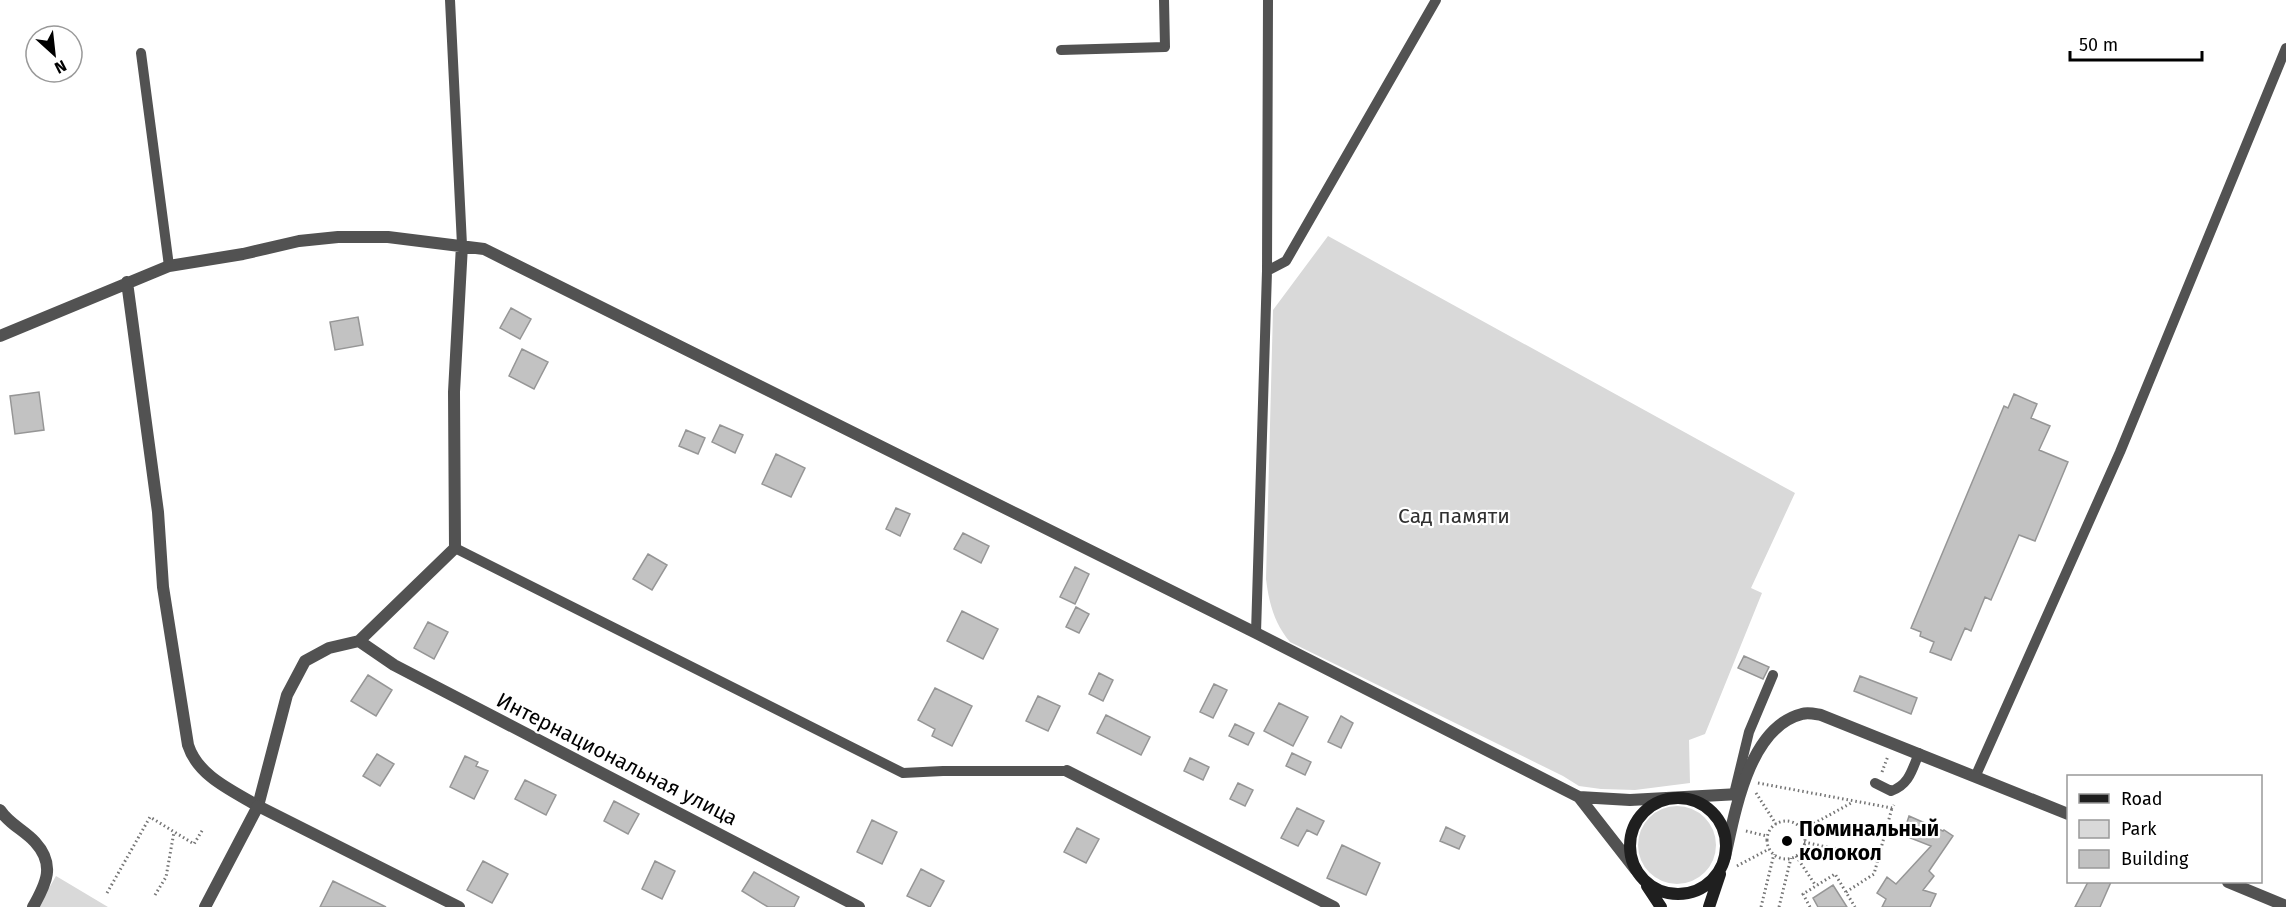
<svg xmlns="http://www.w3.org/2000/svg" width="2286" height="907" viewBox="0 0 2286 907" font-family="'Fira Sans',sans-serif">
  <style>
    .green { fill: #d9d9d9 }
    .building { fill: #c2c2c2; stroke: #969696; stroke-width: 1.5 }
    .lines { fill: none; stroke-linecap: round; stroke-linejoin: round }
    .path { stroke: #747474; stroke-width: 3; stroke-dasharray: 1.5 3; stroke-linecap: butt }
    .service { stroke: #525252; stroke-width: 10 }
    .minor { stroke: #525252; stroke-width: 12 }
    .tertiary { stroke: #525252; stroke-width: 12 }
    .secondary { stroke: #1f1f1f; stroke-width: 12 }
    .poi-dot { fill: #000; stroke: #fff; stroke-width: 2 }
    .labels { text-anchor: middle; stroke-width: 4.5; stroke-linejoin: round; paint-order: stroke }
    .park-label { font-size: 21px; fill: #303030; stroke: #fff }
    .street-label { font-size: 21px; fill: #000; stroke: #fff }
    .poi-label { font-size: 21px; font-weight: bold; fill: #000; stroke: #fff; text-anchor: start }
  </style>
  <rect width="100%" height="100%" fill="#fff"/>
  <!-- green -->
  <path class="green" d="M1328 236 1795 493 1751 588 1762 593 1705 734 1689 740 1690 783 1635 790 1601 789 1579 786 1563 776 1290 642C1274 623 1269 603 1266 579L1273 310Z
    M1638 845a39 39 0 1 1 78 0a39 39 0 1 1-78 0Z
    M56 876 108 907H38Z"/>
  <!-- building -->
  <path class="building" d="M511 308 531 319 520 339 500 328Z
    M358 317 363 345 335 350 330 322Z
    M522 349 548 362 534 389 509 376Z
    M39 392 44 430 15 434 10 396Z
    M2014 394 2037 404 2031 418 2050 426 2039 450 2068 462 2035 541 2019 535 1991 600 1985 597 1971 631 1965 628 1951 660 1930 652 1934 642 1920 636 1921 632 1911 628 2004 406 2008 408Z
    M720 425 743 435 735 453 712 442Z
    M686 430 705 438 698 454 679 446Z
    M776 454 805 468 791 497 762 484Z
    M896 508 910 514 900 536 886 529Z
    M963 533 989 546 981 563 954 549Z
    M648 554 667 565 652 590 633 579Z
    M1075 567 1089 574 1075 604 1060 597Z
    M1076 607 1089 614 1079 633 1066 627Z
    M962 611 998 629 983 659 947 641Z
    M428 622 448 632 434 659 414 648Z
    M1744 656 1769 667 1763 679 1738 668Z
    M1099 673 1113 680 1103 701 1089 694Z
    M368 675 392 690 376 716 351 701Z
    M1860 676 1917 698 1911 714 1854 691Z
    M1214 684 1227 690 1213 718 1200 712Z
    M935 688 972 706 952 746 932 736 935 729 918 720Z
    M1038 696 1060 706 1048 731 1026 721Z
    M1279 703 1308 717 1293 746 1264 731Z
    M1106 715 1150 737 1141 755 1097 733Z
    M1341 716 1353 723 1341 748 1328 742Z
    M1235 724 1254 733 1248 745 1229 736Z
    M1292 753 1311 762 1305 775 1286 766Z
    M377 754 394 764 380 786 363 776Z
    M465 756 478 762 476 766 488 771 474 799 450 787Z
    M1190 758 1209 767 1203 780 1184 771Z
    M525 780 556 795 546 815 515 799Z
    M1238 783 1253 790 1245 806 1230 799Z
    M614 801 639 814 628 834 604 821Z
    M1297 808 1324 821 1317 835 1307 830 1298 846 1281 838Z
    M1909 816 1943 831 1944 830 1953 836 1929 871 1934 876 1923 890 1936 894 1930 907H1882L1886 899 1877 893 1887 877 1896 884 1931 846 1903 835Z
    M872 820 897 832 882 864 857 852Z
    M1446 827 1465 836 1459 849 1440 841Z
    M1077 828 1099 839 1086 863 1064 852Z
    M1342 845 1380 863 1366 895 1327 878Z
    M483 861 508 874 492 903 467 890Z
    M655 861 675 871 662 899 642 889Z
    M921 869 944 881 930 907 907 896Z
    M754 872 799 897 794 907H768L742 891Z
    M333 881 386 907H320Z
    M2088 882H2111L2100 907H2075Z
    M1833 885 1847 907H1818L1813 898Z"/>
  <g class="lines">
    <!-- path -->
    <path class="path" d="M1882 772 1888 756
      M1758 783 1892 808 1894 805
      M1756 793 1776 824
      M1767 840a19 19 0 1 1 38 0a19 19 0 1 1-38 0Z
      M1802 830 1853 802
      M1746 831 1767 836
      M1804 842 1877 858
      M1796 856 1816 886
      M1737 866 1769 849
      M1846 892 1874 874 1892 808
      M107 893 150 817 194 844 203 829
      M155 895 166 877 174 832
      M1761 907 1774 854
      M1779 907 1791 858
      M1810 907 1803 894 1835 874 1855 907"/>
    <!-- service -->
    <path class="service" d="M450 0 462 245
      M1061 50 1165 47 1164 0
      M141 53 169 266
      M1267 271 1286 261 1436 0
      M455 548 903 773 943 771H1067
      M1256 633 1267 271 1268 0
      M1976 775 2120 452 2286 48
      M1875 783 1891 791C1909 785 1912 770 1919 753
      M1734 794 1749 732 1773 675"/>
    <!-- minor -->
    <path class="minor" d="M127 282 158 512 163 587 188 745C198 776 231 790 258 806L287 695 305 661 329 648 359 641 455 548 454 392 462 245
      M0 336 169 266 243 254 299 241 338 237H388L484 249 1256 633 1579 797 1630 800 1739 794
      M359 641 394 665 859 907
      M1067 771 1334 907
      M1579 797 1636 870
      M0 810C9 824 24 830 35 842 56 865 46 884 33 907
      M1725 857C1735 812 1749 727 1802 714 1808 712 1815 714 1821 715L2068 814
      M2228 882 2286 906"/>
    <!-- tertiary -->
    <path class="tertiary" d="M205 907 258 806 459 907"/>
    <!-- secondary -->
    <path class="secondary" d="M1630 846a48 48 0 1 1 96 0a48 48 0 1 1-96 0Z
      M1647 886 1661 907
      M1709 907 1720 874"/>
  </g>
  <!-- markers -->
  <circle class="poi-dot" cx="1787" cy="841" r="6"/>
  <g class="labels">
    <!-- park labels -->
    <g class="park-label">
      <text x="1454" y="523">Сад памяти</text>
    </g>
    <!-- street labels -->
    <g class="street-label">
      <text transform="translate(617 759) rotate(27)" y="7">Интернациональная улица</text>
    </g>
    <!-- poi labels -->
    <g class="poi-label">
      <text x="1799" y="836">Поминальный<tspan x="1799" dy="24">колокол</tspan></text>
    </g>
  </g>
  <!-- legend -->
  <rect x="2067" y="775" width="195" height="108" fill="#ffffff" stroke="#999999" stroke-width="1.5"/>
  <rect x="2079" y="794" width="30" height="9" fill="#1f1f1f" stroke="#999999" stroke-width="1.5"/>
  <text x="2121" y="805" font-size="18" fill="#000000">Road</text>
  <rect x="2079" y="820" width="30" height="18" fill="#d9d9d9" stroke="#999999" stroke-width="1.5"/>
  <text x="2121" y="835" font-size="18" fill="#000000">Park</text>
  <rect x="2079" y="850" width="30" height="18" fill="#c2c2c2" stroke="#999999" stroke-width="1.5"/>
  <text x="2121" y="865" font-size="18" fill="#000000">Building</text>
  <!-- north arrow -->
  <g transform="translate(54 54) rotate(153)"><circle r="28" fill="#ffffff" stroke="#999999" stroke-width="1.5"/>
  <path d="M0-4.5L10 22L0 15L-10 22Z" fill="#000000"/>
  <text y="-9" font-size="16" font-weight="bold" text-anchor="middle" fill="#000000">N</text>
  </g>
  <!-- scale -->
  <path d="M2070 51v9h132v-9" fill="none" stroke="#000000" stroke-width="3"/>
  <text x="2079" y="51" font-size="18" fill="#000000" stroke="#ffffff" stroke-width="4.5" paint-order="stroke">50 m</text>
</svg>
